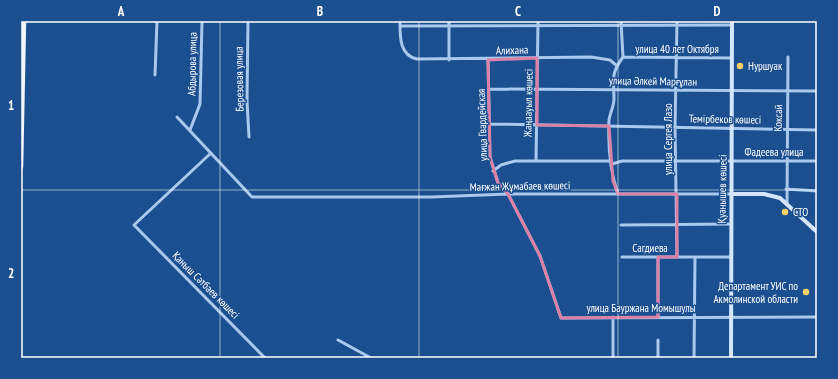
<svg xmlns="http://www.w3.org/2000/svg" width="838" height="379" viewBox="0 0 838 379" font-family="'PT Sans Narrow',sans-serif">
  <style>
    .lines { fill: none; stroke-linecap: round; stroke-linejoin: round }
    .street { stroke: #a9c9ee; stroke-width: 3 }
    .secondary { stroke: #d6e6fa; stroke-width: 4 }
    .primary { stroke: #f0f6ff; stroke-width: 4.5 }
    .marked { fill: none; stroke: #dd80a5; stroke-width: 3; stroke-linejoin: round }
    .grid { fill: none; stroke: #fff; stroke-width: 1; stroke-opacity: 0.55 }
    .poi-dot { fill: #ffd166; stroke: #1b4f8f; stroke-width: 1.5 }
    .labels { text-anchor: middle; stroke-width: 3; stroke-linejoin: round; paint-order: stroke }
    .street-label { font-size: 11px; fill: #fff; stroke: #1b4f8f }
    .poi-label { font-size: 11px; fill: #fff; stroke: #1b4f8f; text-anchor: start }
    .neatline { fill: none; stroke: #fff; stroke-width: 1.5 }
    .grid-label { font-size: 13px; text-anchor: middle; font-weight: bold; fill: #fff }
  </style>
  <rect width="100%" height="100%" fill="#1b4f8f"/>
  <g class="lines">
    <!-- street -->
    <path class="street" d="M248 21 247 101 249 137
      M400 21C400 36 399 55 417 59L591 57 610 60 617 66
      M621 21 623 57
      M677 21 675 127 677 257
      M400 26 732 25
      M623 57 732 58
      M449 60V21
      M488 60 490 157 498 183 508 194 540 256 561 318 817 317
      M155 75 157 21
      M489 89 817 91
      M177 117 252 197H432L508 194H731
      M490 124 817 130
      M190 130 200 104 202 21
      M211 153 134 225 265 358
      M536 161 538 21
      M612 164 622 161H817
      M493 171 501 165 515 161H611
      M786 189 817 191
      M618 194C610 172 608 143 609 120 610 113 614 106 614 99 614 79 610 75 623 57
      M787 203 788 57
      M621 225 731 224
      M622 257H731
      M658 257V317
      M338 340 371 358
      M658 340V358
      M613 358V317
      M694 358 695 257"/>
    <!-- secondary -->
    <path class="secondary" d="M731 194H764L780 198 817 232
      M731 358 732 21"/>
    <!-- primary -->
    <path class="primary" d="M21 167 24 21"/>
  </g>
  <!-- marked area -->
  <path class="marked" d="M537 58V125L609 126 613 181 618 194H677V257H658V317L561 318 540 256 508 194 498 183 490 157 488 60Z"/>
  <!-- grid -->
  <path class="grid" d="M220 21V358M419 21V358M618 21V358M21 190H817"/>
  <!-- markers -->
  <g class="poi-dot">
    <circle cx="740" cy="66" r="4"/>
    <circle cx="785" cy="212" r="4"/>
    <circle cx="806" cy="292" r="4"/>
  </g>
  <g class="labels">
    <!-- street labels -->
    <g class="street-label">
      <text x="677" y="53">улица 40 лет Октября</text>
      <text transform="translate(512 50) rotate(-2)" y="4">Алихана</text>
      <text transform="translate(192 64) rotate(-89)" y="4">Абдырова улица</text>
      <text transform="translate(239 79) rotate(-91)" y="4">Березовая улица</text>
      <text transform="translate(653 81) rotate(1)" y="4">улица Әлкей Марғұлан</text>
      <text transform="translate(528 103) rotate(-89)" y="4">Жаңаауыл көшесі</text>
      <text transform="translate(778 118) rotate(-89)" y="4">Коксай</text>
      <text transform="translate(725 119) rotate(1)" y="4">Темірбеков көшесі</text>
      <text transform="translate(482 125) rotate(-92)" y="4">улица Гвардейская</text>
      <text transform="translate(668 139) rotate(-90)" y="4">улица Сергея Лазо</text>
      <text x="774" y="156">Фадеева улица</text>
      <text transform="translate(520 186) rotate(-1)" y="4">Мағжан Жұмабаев көшесі</text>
      <text transform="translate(722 189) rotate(-89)" y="4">Қуанышев көшесі</text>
      <text x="650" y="252">Сагдиева</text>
      <text transform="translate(206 285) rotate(45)" y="4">Қаныш Сәтбаев көшесі</text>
      <text x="641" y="312">улица Бауржана Момышулы</text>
    </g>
    <!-- poi labels -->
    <g class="poi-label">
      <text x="748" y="70">Нуршуак</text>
      <text x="793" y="216">СТО</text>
      <text x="798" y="290" text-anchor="end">Департамент УИС по<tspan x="798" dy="13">Акмолинской области</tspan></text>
    </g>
  </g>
  <!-- border -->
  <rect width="838" height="379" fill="none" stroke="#1b4f8f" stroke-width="44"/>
  <rect x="22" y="22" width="794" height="335" class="neatline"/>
  <g class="grid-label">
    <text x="121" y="16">A</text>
    <text x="320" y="16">B</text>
    <text x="518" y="16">C</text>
    <text x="717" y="16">D</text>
    <text x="11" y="110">1</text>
    <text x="11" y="278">2</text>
  </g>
</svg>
